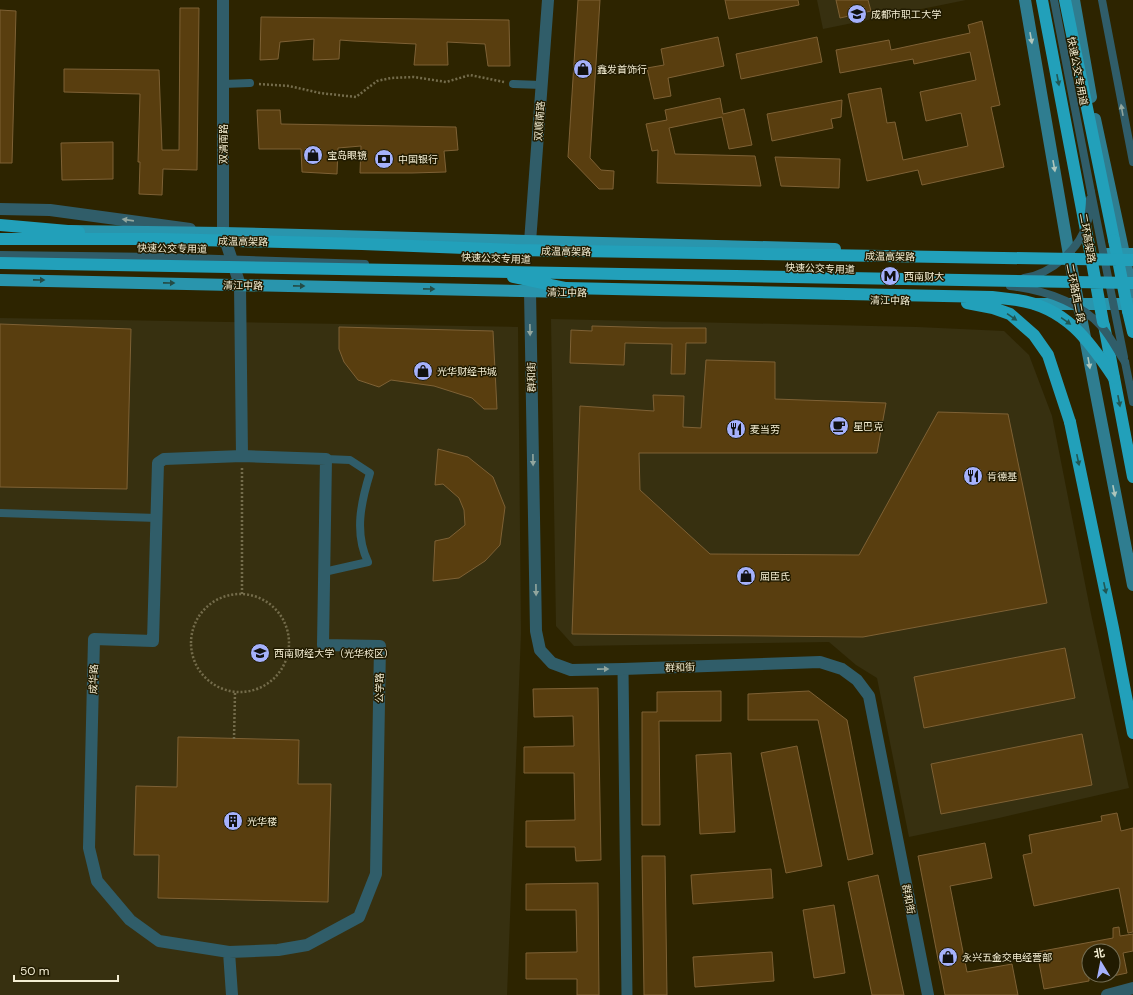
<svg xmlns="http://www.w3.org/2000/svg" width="1133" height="995" viewBox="0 0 1133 995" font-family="'DM Sans','Noto Sans SC',sans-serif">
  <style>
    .built { fill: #373010 }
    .building { fill: #593e0f; stroke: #7e6135 }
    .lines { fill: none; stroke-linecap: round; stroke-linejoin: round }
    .path { stroke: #746c4b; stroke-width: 2.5; stroke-dasharray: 2 2; stroke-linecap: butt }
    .service { stroke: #305d69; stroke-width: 8 }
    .pedestrian { stroke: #305d69; stroke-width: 11 }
    .minor { stroke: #305d69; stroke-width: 12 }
    .tertiary { stroke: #305d69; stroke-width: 12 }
    .secondary { stroke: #2f7d90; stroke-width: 12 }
    .primary { stroke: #2995ad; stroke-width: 12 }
    .trunk { stroke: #22a0ba; stroke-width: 12 }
    .service-bridge { stroke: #305d69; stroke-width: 8 }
    .trunk-bridge { stroke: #22a0ba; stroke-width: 12 }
    .oneway { fill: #afc6bc }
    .oneway2 { fill: #215754 }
    .oneway3 { fill: #92a69e }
    .oneway4 { fill: #244c46 }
    .labels { text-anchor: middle; stroke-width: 3; stroke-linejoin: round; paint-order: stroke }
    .poi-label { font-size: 10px; fill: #f4eed3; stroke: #211b01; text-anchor: start }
    .street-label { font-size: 10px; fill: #f4eed3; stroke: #211b01 }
  </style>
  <rect width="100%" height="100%" fill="#2d2400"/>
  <!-- built -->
  <path class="built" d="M817 0H966L823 29Z
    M0 318 518 327 521 633 507 995H0Z
    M551 319 917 327 1004 331 1029 355 1052 416 1091 614 1129 788 999 818 909 837 877 678 856 665 829 642 574 646 556 626Z"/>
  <!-- building -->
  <path class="building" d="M578 0H600L590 158 601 170 614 171 613 189H599L568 157Z
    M725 0H798L799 5 729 19Z
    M836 0H868L871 11 840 18Z
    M180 8H199L197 170 163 169 162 195 139 194 140 162H138L140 94 64 92V69L159 70 162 150H179Z
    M0 10 16 11 12 163H0Z
    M261 17 509 20 510 66H488L485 44 447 42 448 65H414L416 44 353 41 340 40 339 59 313 60 314 39 280 42 278 59 260 60Z
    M982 21 1000 105 991 107 1004 167 922 185 918 170 867 181 848 94 881 88 887 123 895 122 903 160 968 146 961 113 926 121 920 92 976 80 970 52 914 64 913 59 840 73 836 50 889 40 891 50 970 33 968 25Z
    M718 37 724 66 668 78 671 96 654 99 647 68 664 65 661 49Z
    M817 37 822 62 741 79 736 54Z
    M720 98 723 114 744 109 752 145 729 149 722 117 669 128 675 154 755 156 761 186 657 183 658 150 652 151 646 124 667 120 665 110Z
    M842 100 841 117 831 119 833 128 772 141 767 114Z
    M257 110H280L281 124 456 127 458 150 444 151 446 172 412 173H360L361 146 338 148 337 174 302 172 301 149H259Z
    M113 142V179L62 180 61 143Z
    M775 157 840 159 839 188 781 186Z
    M0 324 131 329 127 489 0 487Z
    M592 326 663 328H706V343H686L685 374H671L672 344 625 343 624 365 570 363 571 330 592 331Z
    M339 327 493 331 497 409H484L472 398 434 386 391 380 379 387 358 380 344 362 339 349Z
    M706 360 775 362V399L886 403 877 453H639L640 490 710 554 859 555 938 412 1008 414 1047 603 863 637 572 634 580 406 654 411 653 395 684 396 683 427 701 428Z
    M438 449 468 457 493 477 505 507 500 545 485 561 459 578 433 581 435 541 449 538 465 525 464 510 459 498 443 484 435 485Z
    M1065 648 1075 698 924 728 914 677Z
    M598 688 601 860 576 861 575 847H526V821L575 820 574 773H524V747L574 746 573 716 534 717 533 689Z
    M721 691V721H659L660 825H642V712H657V692Z
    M809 691 847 720 873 854 848 860 818 720H748V694Z
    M1082 734 1092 785 941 814 931 764Z
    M178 737 299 740 298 784H331L328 902 158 898 159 855H134L136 786 177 787Z
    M797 746 822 866 786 873 761 753Z
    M731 753 735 832 700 834 696 755Z
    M1117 813 1121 831 1133 828V932L1128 933 1119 888 1034 906 1023 855 1032 853 1029 835 1102 821 1101 816Z
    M985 843 992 878 950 886 967 972 1012 964 1018 995H945L918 856Z
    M642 856H665L667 995H644Z
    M771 869 773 898 693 904 691 875Z
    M878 875 904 995H872L848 882Z
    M598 883 599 995H577V979H526V953L577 952 576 910H526V884Z
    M834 905 845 973 814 978 803 910Z
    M1119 927 1120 936 1133 934V951L1123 953 1127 973 1113 976V951H1089V981L1044 989 1037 952 1113 938V928Z
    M772 952 774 981 695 987 693 957Z"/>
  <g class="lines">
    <!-- path -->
    <path class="path" d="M259 84 289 86 320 93 356 97 377 81 391 78 414 77 446 82 470 75 504 82
      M191 643a49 49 0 1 1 98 0a49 49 0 1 1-98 0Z
      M242 594V468
      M234 739 235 693"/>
    <!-- service -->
    <path class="service" d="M1054 0 1091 192
      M1102 0 1133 162
      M223 84 250 83
      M513 84 542 85
      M0 255 160 257
      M1125 362 1133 402
      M0 513 157 518
      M324 572 368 562C354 533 361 502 370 473L350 460 326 459"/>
    <!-- pedestrian -->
    <path class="pedestrian" d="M623 669 627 995"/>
    <!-- minor -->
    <path class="minor" d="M530 242 548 0
      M240 285 242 456
      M530 291 536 631 540 650 552 663 571 670 623 669 820 662 842 669 857 680 869 696 928 995
      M242 456 326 459 323 645 380 646 376 874 359 917 307 945 278 950 229 952 159 941 130 920 97 881 89 848 94 639 153 641 158 463 164 459Z
      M229 952 232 995
      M1107 995 1133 988"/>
    <!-- tertiary -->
    <path class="tertiary" d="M223 0V233L240 285
      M0 209 50 210 190 229"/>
    <!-- secondary -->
    <path class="secondary" d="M1025 0 1069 255 1133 585
      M1074 0 1091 97
      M1095 119 1124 254 1133 302"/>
    <!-- primary -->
    <path class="primary" d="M69 231 223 233 835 249
      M1107 254H1133
      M0 280 571 292
      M1035 304H1133"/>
    <!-- trunk -->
    <path class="trunk" d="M1042 0 1089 246
      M1065 0 1114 240
      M1128 311 1133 332
      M1104 325 1133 477
      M1070 422 1113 628 1133 733"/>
    <!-- service-bridge -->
    <path class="service-bridge" d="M1091 192 1124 357
      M160 257 365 264
      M1024 278C1051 274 1081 249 1088 220 1089 213 1090 206 1090 199
      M1010 286C1043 290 1077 300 1101 326 1110 336 1117 350 1125 362"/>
    <!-- trunk-bridge -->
    <path class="trunk-bridge" d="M0 225 79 232
      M0 239H160L362 244 515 250 1133 260
      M1114 240 1128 311
      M1089 246 1103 322
      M0 263 1133 283
      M513 277 566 288 992 297C1000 298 1009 299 1017 300 1065 307 1089 340 1114 378
      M967 303 993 308 1010 314 1034 335 1048 355 1070 422"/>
  </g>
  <!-- one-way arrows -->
  <defs><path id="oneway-solid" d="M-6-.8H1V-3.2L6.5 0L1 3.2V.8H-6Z"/></defs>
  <g class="oneway">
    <use href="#oneway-solid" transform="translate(1031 38) rotate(80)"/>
    <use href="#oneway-solid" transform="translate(1054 166) rotate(80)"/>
    <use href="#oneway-solid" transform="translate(1089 363) rotate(80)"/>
    <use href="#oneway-solid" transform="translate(1114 491) rotate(79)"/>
  </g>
  <g class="oneway2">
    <use href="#oneway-solid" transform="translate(1058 80) rotate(79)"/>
    <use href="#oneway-solid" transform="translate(1012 317) rotate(34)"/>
    <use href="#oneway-solid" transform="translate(1066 321) rotate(35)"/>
    <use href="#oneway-solid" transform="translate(1119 401) rotate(79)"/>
    <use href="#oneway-solid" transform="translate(1078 460) rotate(78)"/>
    <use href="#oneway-solid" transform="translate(1105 588) rotate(78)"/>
  </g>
  <g class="oneway3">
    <use href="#oneway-solid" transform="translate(1122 110) rotate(-100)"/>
    <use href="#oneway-solid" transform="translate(128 220) rotate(-172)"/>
    <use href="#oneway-solid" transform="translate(530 330) rotate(89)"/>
    <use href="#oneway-solid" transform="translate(533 460) rotate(89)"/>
    <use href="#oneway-solid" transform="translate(536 590) rotate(89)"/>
    <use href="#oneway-solid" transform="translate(603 669) rotate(-1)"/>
  </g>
  <g class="oneway4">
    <use href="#oneway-solid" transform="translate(39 280) rotate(1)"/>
    <use href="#oneway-solid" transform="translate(169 283) rotate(1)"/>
    <use href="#oneway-solid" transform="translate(299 286) rotate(1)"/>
    <use href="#oneway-solid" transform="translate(429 289) rotate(1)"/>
  </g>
  <!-- icons -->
  <defs>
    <g id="university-disc" transform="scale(1)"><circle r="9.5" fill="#a5b1fc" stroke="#211b01"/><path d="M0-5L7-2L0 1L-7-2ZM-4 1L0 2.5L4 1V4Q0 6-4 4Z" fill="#111"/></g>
    <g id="shop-disc" transform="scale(1)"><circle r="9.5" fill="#a5b1fc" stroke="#211b01"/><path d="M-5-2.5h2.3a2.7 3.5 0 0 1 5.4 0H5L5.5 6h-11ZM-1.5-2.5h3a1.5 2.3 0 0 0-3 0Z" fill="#111"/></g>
    <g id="bank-disc" transform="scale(1)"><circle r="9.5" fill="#a5b1fc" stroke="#211b01"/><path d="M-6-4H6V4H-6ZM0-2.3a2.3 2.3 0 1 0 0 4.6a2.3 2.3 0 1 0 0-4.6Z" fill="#111"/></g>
    <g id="metro-disc" transform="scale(1)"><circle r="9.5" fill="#a5b1fc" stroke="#211b01"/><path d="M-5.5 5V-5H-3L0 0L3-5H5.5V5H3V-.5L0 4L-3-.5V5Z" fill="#111"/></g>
    <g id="cafe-disc" transform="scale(1)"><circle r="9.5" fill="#a5b1fc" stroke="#211b01"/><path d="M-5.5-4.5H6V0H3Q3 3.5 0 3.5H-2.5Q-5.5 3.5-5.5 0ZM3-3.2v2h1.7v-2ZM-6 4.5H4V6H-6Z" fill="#111"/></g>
    <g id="restaurant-disc" transform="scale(1)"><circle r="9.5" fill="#a5b1fc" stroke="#211b01"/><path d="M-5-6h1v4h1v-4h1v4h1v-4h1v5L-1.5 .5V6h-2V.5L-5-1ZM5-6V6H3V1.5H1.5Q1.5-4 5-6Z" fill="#111"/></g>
    <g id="building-disc" transform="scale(1)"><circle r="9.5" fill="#a5b1fc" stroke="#211b01"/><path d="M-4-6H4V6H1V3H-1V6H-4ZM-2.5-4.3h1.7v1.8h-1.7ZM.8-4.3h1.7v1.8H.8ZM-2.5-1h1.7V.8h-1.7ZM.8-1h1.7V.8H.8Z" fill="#111"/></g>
  </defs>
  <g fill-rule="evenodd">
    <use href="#university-disc" x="857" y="14"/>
    <use href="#shop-disc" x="583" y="69"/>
    <use href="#shop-disc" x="313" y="155"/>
    <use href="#bank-disc" x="384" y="159"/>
    <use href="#metro-disc" x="890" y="276"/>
    <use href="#shop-disc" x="423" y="371"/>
    <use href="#cafe-disc" x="839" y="426"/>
    <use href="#restaurant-disc" x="736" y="429"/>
    <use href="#restaurant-disc" x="973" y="476"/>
    <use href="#shop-disc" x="746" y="576"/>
    <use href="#university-disc" x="260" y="653"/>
    <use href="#building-disc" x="233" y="821"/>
    <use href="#shop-disc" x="948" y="957"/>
  </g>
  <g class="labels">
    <!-- poi labels -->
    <g class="poi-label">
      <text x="871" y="18">成都市职工大学</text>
      <text x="597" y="73">鑫发首饰行</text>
      <text x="327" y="159">宝岛眼镜</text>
      <text x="398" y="163">中国银行</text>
      <text x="904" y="280">西南财大</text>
      <text x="437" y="375">光华财经书城</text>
      <text x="853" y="430">星巴克</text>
      <text x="750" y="433">麦当劳</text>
      <text x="987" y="480">肯德基</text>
      <text x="760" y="580">屈臣氏</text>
      <text x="274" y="657">西南财经大学（光华校区）</text>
      <text x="247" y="825">光华楼</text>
      <text x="962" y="961">永兴五金交电经营部</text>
    </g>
    <!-- street labels -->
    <g class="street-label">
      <text transform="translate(1078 71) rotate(79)" y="4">快速公交专用道</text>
      <text transform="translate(539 121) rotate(-86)" y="4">双顺南路</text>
      <text transform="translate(223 144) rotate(-90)" y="4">双清南路</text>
      <text transform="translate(1088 238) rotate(80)" y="4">二环高架路</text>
      <text transform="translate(243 241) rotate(1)" y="4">成温高架路</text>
      <text transform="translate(172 248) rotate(1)" y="4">快速公交专用道</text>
      <text transform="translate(566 251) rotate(1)" y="4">成温高架路</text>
      <text transform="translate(890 256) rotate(1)" y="4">成温高架路</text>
      <text transform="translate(496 258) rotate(2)" y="4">快速公交专用道</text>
      <text transform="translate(820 268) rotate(2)" y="4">快速公交专用道</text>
      <text transform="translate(243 285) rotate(1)" y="4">清江中路</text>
      <text transform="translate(567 292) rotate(1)" y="4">清江中路</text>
      <text transform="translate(1076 293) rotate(79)" y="4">二环路西二段</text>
      <text transform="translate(890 300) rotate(1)" y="4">清江中路</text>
      <text transform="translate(531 377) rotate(-91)" y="4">群和街</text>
      <text transform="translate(680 667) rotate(-2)" y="4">群和街</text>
      <text transform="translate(93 679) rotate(-88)" y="4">成华路</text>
      <text transform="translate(379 688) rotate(-89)" y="4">公学路</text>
      <text transform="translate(909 899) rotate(79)" y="4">群和街</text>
    </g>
  </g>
  <!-- north arrow -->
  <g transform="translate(1101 963) rotate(350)"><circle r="19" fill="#211b01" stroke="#756f55"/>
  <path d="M0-3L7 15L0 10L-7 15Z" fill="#a5b1fc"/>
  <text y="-6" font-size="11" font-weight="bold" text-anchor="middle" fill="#f4eed3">北</text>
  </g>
  <!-- scale -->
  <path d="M14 975v6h104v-6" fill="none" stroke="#f4eed3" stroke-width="2"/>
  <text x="20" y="975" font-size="12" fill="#f4eed3" stroke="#211b01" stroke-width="3" paint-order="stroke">50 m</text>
</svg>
